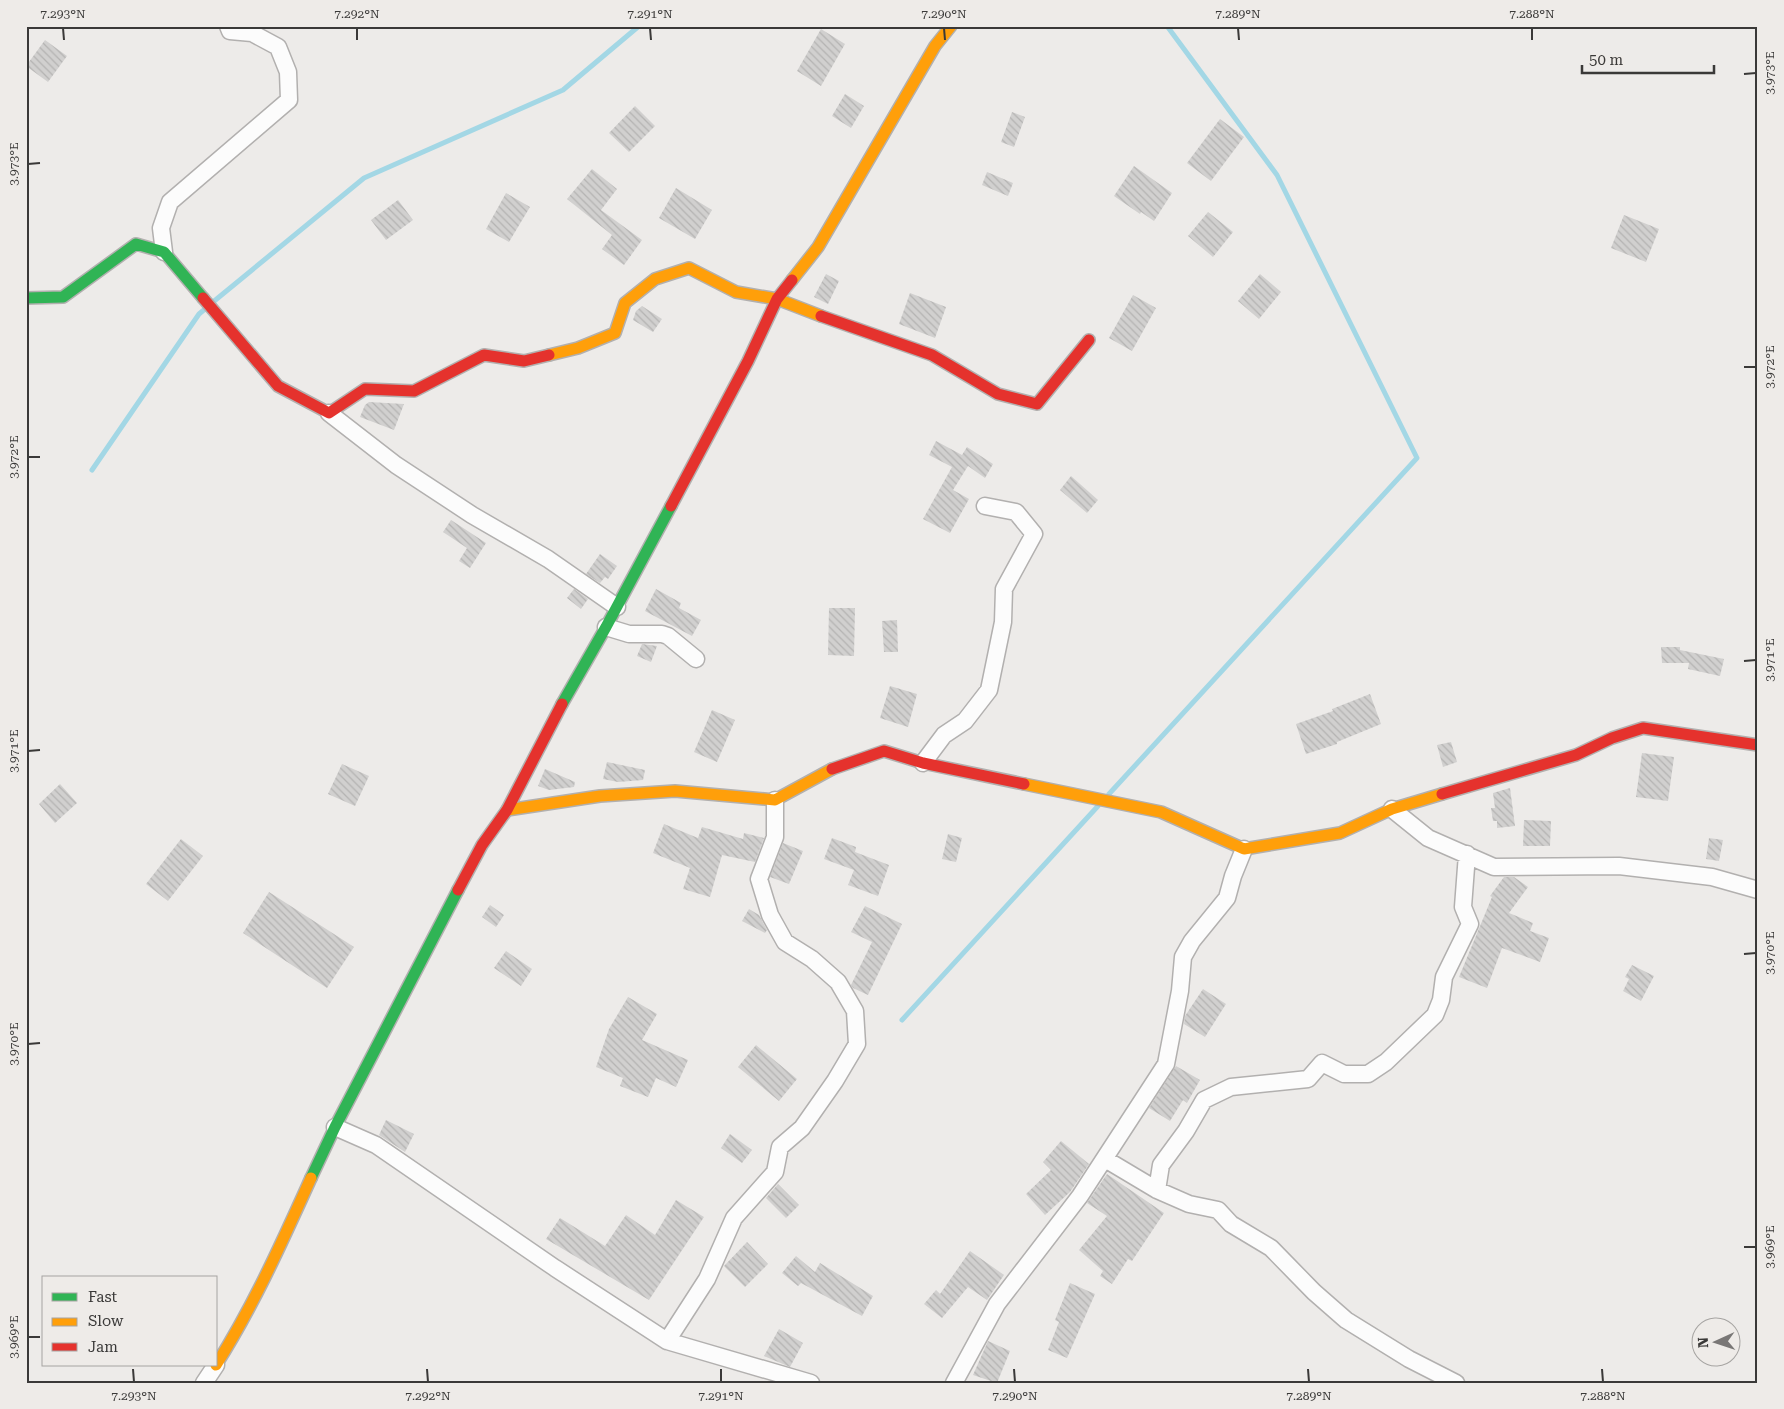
<svg xmlns="http://www.w3.org/2000/svg" width="1784" height="1409" viewBox="0 0 1784 1409" font-family="'Roboto Serif',serif">
  <style>
    .lines { fill: none; stroke-linecap: round; stroke-linejoin: round }
    .stream { stroke: #a3d7e5; stroke-width: 5 }
    .building { fill: url(#building-back-hatch) }
    .street-casing { stroke: #b2b0af; stroke-width: 19 }
    .fast-casing { stroke: #b2b0af; stroke-width: 14 }
    .slow-casing { stroke: #b2b0af; stroke-width: 14 }
    .jam-casing { stroke: #b2b0af; stroke-width: 14 }
    .street { stroke: #fcfcfc; stroke-width: 16 }
    .fast { stroke: #30b455; stroke-width: 11 }
    .slow { stroke: #ff9f0a; stroke-width: 11 }
    .jam { stroke: #e5322d; stroke-width: 11 }
    .ticks { fill: none; stroke: #3a3938; stroke-width: 2 }
    .neatline { fill: none; stroke: #3a3938; stroke-width: 2 }
    .ticks-label { font-size: 12px; text-anchor: middle; fill: #3a3938 }
  </style>
  <defs>
    <pattern id="building-back-hatch" width="6" height="6" patternUnits="userSpaceOnUse" patternTransform="scale(1.25)"><rect width="6" height="6" fill="#d1d0cf"/><path d="M-1 5l2 2M0 0l6 6M5-1l2 2" fill="none" stroke="#b4b3b2"/></pattern>
  </defs>
  <rect width="100%" height="100%" fill="#edebe9"/>
  <g class="lines">
    <!-- stream -->
    <path class="stream" d="M213 302 364 178 563 90 639 26
      M92 470 199 314 205 309
      M1109 794 1417 458 1277 175 1167 26
      M902 1020 1098 806"/>
  </g>
  <!-- building -->
  <path class="building" d="M821 29 845 44 821 86 797 71Z
    M45 40 67 56 48 82 26 66Z
    M845 94 864 106 851 128 832 116Z
    M635 106 655 126 629 152 609 133Z
    M1012 112 1025 117 1014 147 1001 142Z
    M1220 119 1244 137 1211 181 1187 163Z
    M1134 166 1172 193 1154 221 1141 212 1140 214 1114 196Z
    M592 169 617 189 601 210 642 240 624 265 602 249 612 235 567 199Z
    M987 172 1013 183 1008 196 982 185Z
    M676 188 712 210 695 239 659 218Z
    M506 193 530 207 509 242 486 229Z
    M398 200 413 220 386 240 371 220Z
    M1208 212 1233 232 1213 257 1188 236Z
    M1624 215 1659 229 1646 262 1611 248Z
    M826 274 839 281 828 304 814 297Z
    M1260 274 1281 292 1259 319 1238 301Z
    M910 293 946 307 935 338 899 324Z
    M1133 295 1156 308 1132 351 1109 338Z
    M642 306 662 319 653 332 633 320 636 311Z
    M369 402 404 404 394 430 360 417 365 405Z
    M936 441 962 455 967 447 993 464 985 478 968 466 953 490 969 499 950 533 923 519 952 467 929 455Z
    M1071 476 1098 500 1087 513 1060 490Z
    M451 520 486 543 470 568 459 561 467 548 443 532Z
    M600 554 617 566 608 579 605 577 600 583 586 574Z
    M574 589 588 599 581 609 567 598Z
    M656 589 681 603 679 608 701 620 692 636 645 611Z
    M829 608H855L854 656 828 655Z
    M897 620 898 652H884L882 621Z
    M642 644 657 646 651 662 637 656Z
    M1661 647H1680V650L1724 659 1720 676 1688 669 1689 663H1662Z
    M890 686 917 694 908 727 880 718Z
    M1370 694 1381 724 1337 742V744L1306 754 1296 724 1333 711 1332 709Z
    M712 710 735 720 717 762 694 752Z
    M1451 742 1457 762 1443 767 1437 745Z
    M1642 753 1674 757 1668 801 1636 797Z
    M607 762 645 770 643 780 618 782 603 779Z
    M342 764 369 776 355 806 328 794Z
    M545 769 575 782 574 787 549 790 538 786Z
    M60 784 77 803 55 823 39 804Z
    M1510 788 1515 826 1497 828V821H1493L1491 808H1495L1493 793Z
    M1524 820 1551 821 1550 846H1523Z
    M664 824 698 838 702 827 743 839 744 833 764 838 755 862 722 855 710 897 683 889 690 868 653 853Z
    M948 834 962 838 956 862 942 859Z
    M832 838 856 847 855 852 889 865 878 896 848 885 854 870 824 859Z
    M1709 838 1723 840 1719 861 1706 859Z
    M181 839 203 856 168 901 146 884Z
    M783 843 803 851 789 884 770 877Z
    M1504 877H1514L1528 887 1509 913 1533 923 1530 931 1549 938 1540 962 1502 948 1487 988 1459 977 1492 897 1490 896Z
    M269 892 354 947 327 988 243 933Z
    M490 905 504 915 496 927 482 917Z
    M865 906 902 924 868 995 853 988 851 985 872 942 851 932Z
    M749 909 759 915 767 930 765 933 742 921Z
    M506 951 532 969 521 986 494 968Z
    M1632 965 1654 976 1641 1001 1623 991 1629 979 1625 977Z
    M1203 989 1226 1004 1205 1037 1184 1024 1185 1016Z
    M628 997 657 1014 642 1040 688 1060 676 1087 656 1078 648 1097 620 1086 623 1078 596 1067 609 1029Z
    M756 1045 797 1079 779 1101 738 1067Z
    M1176 1066 1200 1080 1187 1103 1183 1100 1170 1121 1149 1108Z
    M386 1120 414 1134 405 1152 379 1135Z
    M730 1134 752 1150 742 1163 721 1148Z
    M1061 1141 1089 1164 1070 1192 1045 1215 1026 1194 1051 1170 1043 1162Z
    M1107 1174 1164 1213 1132 1261 1128 1259 1112 1284 1100 1276 1103 1271 1079 1250 1107 1216 1087 1203Z
    M778 1184 799 1205 786 1218 766 1198Z
    M676 1200 704 1217 649 1300 546 1239 560 1218 605 1246 626 1215 655 1235Z
    M747 1242 768 1264 745 1287 724 1266Z
    M970 1251 1004 1275 987 1300 968 1287 942 1318 924 1304 936 1290 940 1294Z
    M796 1256 815 1272 820 1263 873 1296 862 1316 801 1283 798 1286 782 1273Z
    M1070 1283 1095 1294 1067 1358 1048 1350 1059 1322 1055 1320Z
    M779 1329 803 1343 790 1367 764 1356Z
    M988 1341 1010 1351 997 1383 973 1375Z"/>
  <g class="lines">
    <!-- street casing -->
    <g class="street-casing">
      <path id="street" d="M164 252 161 228 170 202 289 100 288 72 278 47 252 33 230 31 228 26
        M329 413 396 465 472 515 548 559 617 607
        M606 627 629 634H662L668 636 696 659
        M923 763 944 735 965 721 989 690 1003 622 1004 589 1034 534 1016 512 985 506
        M1392 809 1428 838 1494 867 1619 866 1712 877 1758 890
        M335 1127 376 1145 555 1268 667 1341 811 1383
        M1105 1159 1157 1190 1189 1204 1218 1210 1231 1224 1271 1248 1314 1292 1346 1320 1409 1359 1456 1383
        M1157 1190 1161 1165 1186 1131 1204 1100 1231 1087 1308 1079 1322 1063 1344 1074H1368L1386 1062 1435 1015 1441 1000 1444 977 1470 924 1463 907 1467 854
        M667 1341 707 1279 734 1218 775 1172 780 1147 802 1128 835 1081 857 1044 855 1011 838 982 812 959 785 942 770 915 759 879 775 837V800
        M204 1383 216 1365
        M954 1383 997 1304 1080 1196 1166 1064 1180 991 1183 957 1192 941 1227 898 1233 876 1244 849"/>
    </g>
    <!-- fast casing -->
    <g class="fast-casing">
      <path id="fast" d="M26 298 63 297 136 244 164 252 203 298
        M562 704 606 627 671 506
        M311 1178 335 1127 458 890"/>
    </g>
    <!-- slow casing -->
    <g class="slow-casing">
      <path id="slow" d="M792 280 818 247 935 46 951 26
        M549 355 578 348 615 333 625 303 655 279 689 268 736 292 777 299 821 316
        M1024 784 1161 812 1244 849 1340 833 1392 809 1442 794
        M507 810 600 796 675 791 775 800 832 769
        M216 1365C254 1305 282 1242 311 1178"/>
    </g>
    <!-- jam casing -->
    <g class="jam-casing">
      <path id="jam" d="M203 298 278 386 329 413 365 389 414 391 484 355 524 361 549 355
        M821 316 932 355 998 394 1037 404 1089 340
        M671 506 748 361 777 299 792 280
        M832 769 884 751 923 763 1024 784
        M1442 794 1576 755 1612 738 1643 728 1758 745
        M458 890 482 845 507 810 562 704"/>
    </g>
    <!-- street -->
    <use href="#street" class="street"/>
    <!-- fast -->
    <use href="#fast" class="fast"/>
    <!-- slow -->
    <use href="#slow" class="slow"/>
    <!-- jam -->
    <use href="#jam" class="jam"/>
  </g>
  <!-- ticks -->
  <path class="ticks" d="M63 28 64 40M357 28V40M650 28 651 40M944 28 945 40M1238 28 1239 40M1532 28V40M1744 74 1756 73M28 164 40 163M1744 367H1756M28 457H40M1744 661 1756 660M28 751 40 750M1744 954 1756 953M28 1044 40 1043M1744 1247H1756M28 1337H40M133 1369 134 1382M427 1369 428 1382M721 1369V1382M1014 1369 1015 1382M1308 1369 1309 1382M1602 1369 1603 1382"/>
  <!-- border -->
  <rect width="1784" height="1409" fill="none" stroke="#eeebe8" stroke-width="55"/>
  <!-- legend -->
  <rect x="42" y="1276" width="175" height="90" fill="#eeebe8" stroke="#a6a4a2"/>
  <rect x="52" y="1293" width="25" height="8" fill="#30b455" stroke="#a6a4a2"/>
  <text x="88" y="1302" font-size="15" fill="#3a3938">Fast</text>
  <rect x="52" y="1318" width="25" height="8" fill="#ff9f0a" stroke="#a6a4a2"/>
  <text x="88" y="1326" font-size="15" fill="#3a3938">Slow</text>
  <rect x="52" y="1343" width="25" height="8" fill="#e5322d" stroke="#a6a4a2"/>
  <text x="88" y="1352" font-size="15" fill="#3a3938">Jam</text>
  <!-- north arrow -->
  <g transform="translate(1716 1342) rotate(267)"><circle r="24" fill="#eeebe8" stroke="#a6a4a2"/>
  <path d="M0-4L9 19L0 12L-9 19Z" fill="#797776"/>
  <text y="-8" font-size="14" font-weight="bold" text-anchor="middle" fill="#3a3938">N</text>
  </g>
  <!-- scale -->
  <path d="M1582 65v8h132v-8" fill="none" stroke="#3a3938" stroke-width="2.5"/>
  <text x="1589" y="65" font-size="15" fill="#3a3938" stroke="#eeebe8" stroke-width="4" paint-order="stroke">50 m</text>
  <rect x="28" y="28" width="1728" height="1354" class="neatline"/>
  <g class="ticks-label">
    <text x="63" y="18">7.293°N</text>
    <text x="357" y="18">7.292°N</text>
    <text x="650" y="18">7.291°N</text>
    <text x="944" y="18">7.290°N</text>
    <text x="1238" y="18">7.289°N</text>
    <text x="1532" y="18">7.288°N</text>
    <text transform="translate(1770 73) rotate(-90)" y="4">3.973°E</text>
    <text transform="translate(14 164) rotate(-90)" y="4">3.973°E</text>
    <text transform="translate(1770 367) rotate(-90)" y="4">3.972°E</text>
    <text transform="translate(14 457) rotate(-90)" y="4">3.972°E</text>
    <text transform="translate(1770 660) rotate(-90)" y="4">3.971°E</text>
    <text transform="translate(14 751) rotate(-90)" y="4">3.971°E</text>
    <text transform="translate(1770 953) rotate(-90)" y="4">3.970°E</text>
    <text transform="translate(14 1044) rotate(-90)" y="4">3.970°E</text>
    <text transform="translate(1770 1247) rotate(-90)" y="4">3.969°E</text>
    <text transform="translate(14 1337) rotate(-90)" y="4">3.969°E</text>
    <text x="134" y="1400">7.293°N</text>
    <text x="428" y="1400">7.292°N</text>
    <text x="721" y="1400">7.291°N</text>
    <text x="1015" y="1400">7.290°N</text>
    <text x="1309" y="1400">7.289°N</text>
    <text x="1603" y="1400">7.288°N</text>
  </g>
</svg>
